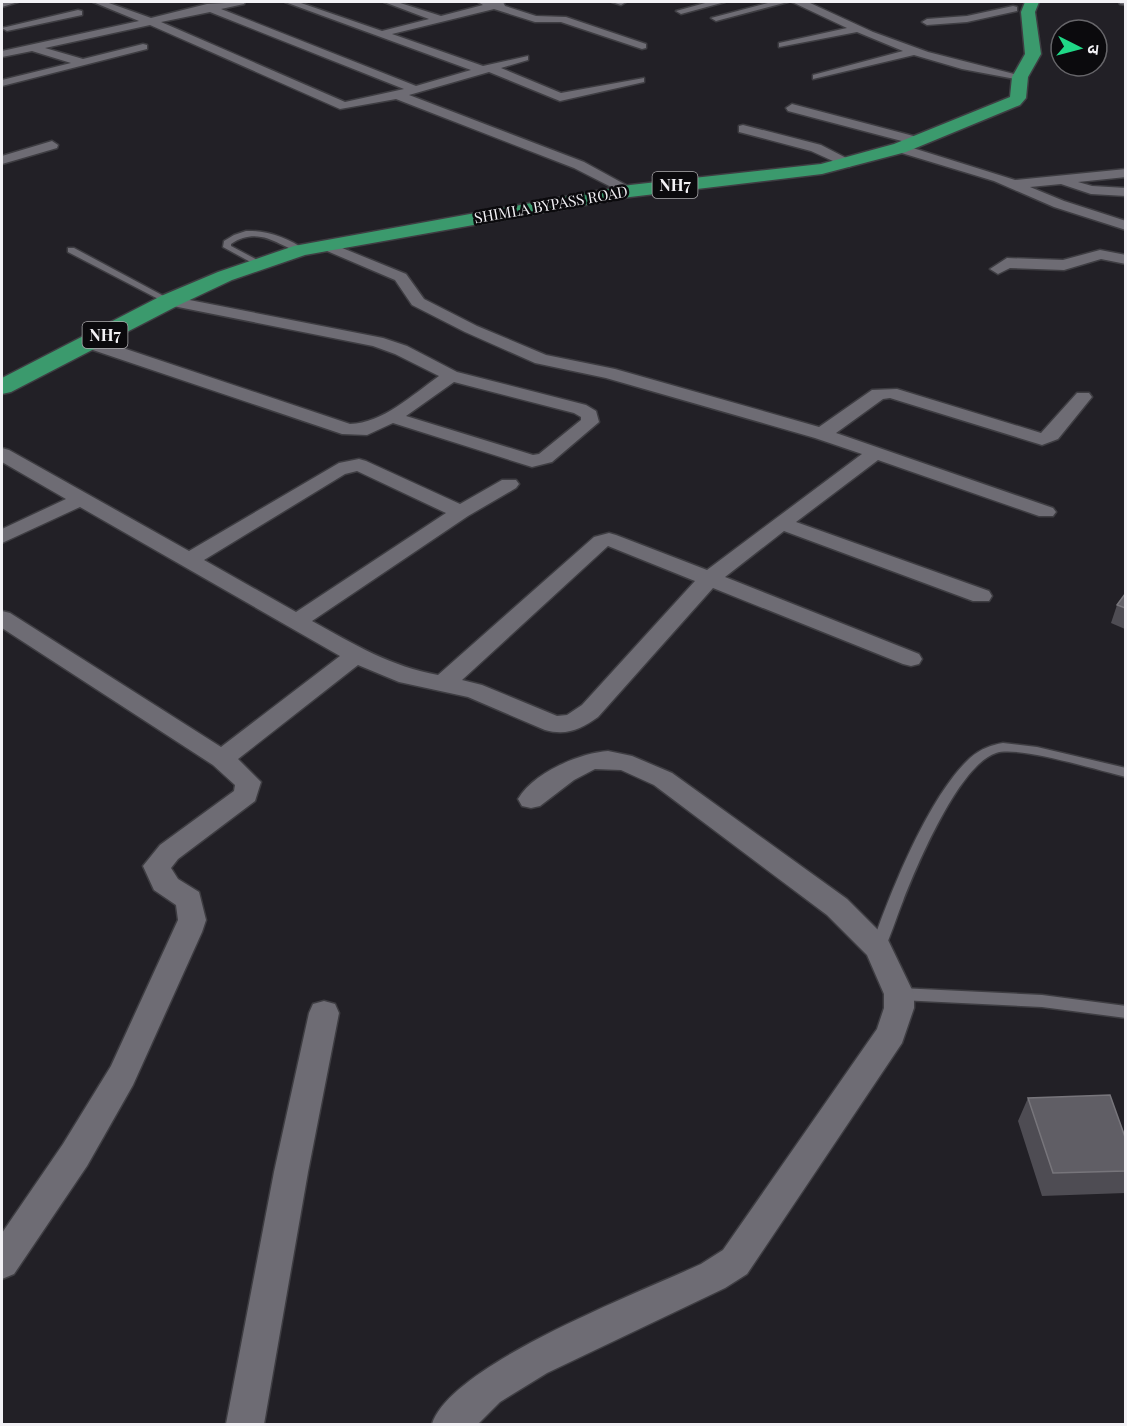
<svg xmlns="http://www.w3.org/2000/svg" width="1127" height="1426" viewBox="0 0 1127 1426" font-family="'Playfair Display','Noto Sans Devanagari',serif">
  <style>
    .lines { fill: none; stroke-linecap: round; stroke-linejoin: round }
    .service-casing { stroke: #3e3d42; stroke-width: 3 }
    .minor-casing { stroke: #3e3d42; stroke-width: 3 }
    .trunk-casing { stroke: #3e3d42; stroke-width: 3 }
    .service { fill: #6e6c74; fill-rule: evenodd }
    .minor { fill: #6e6c74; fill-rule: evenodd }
    .trunk { fill: #3b9a6d; fill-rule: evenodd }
    .wall { fill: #4e4c53 }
    .building { fill: #605e65; stroke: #77757b; stroke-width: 1.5 }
    .labels { text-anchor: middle; stroke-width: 5; stroke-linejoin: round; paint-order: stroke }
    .far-street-label { font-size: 15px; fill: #f2f1f5; stroke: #0b0a0d }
    .shield { fill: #0b0a0d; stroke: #adacaf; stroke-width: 1.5 }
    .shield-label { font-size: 16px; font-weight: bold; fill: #f2f1f5 }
  </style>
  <rect width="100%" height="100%" fill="#222026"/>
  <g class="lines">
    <!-- service casing -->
    <g class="service-casing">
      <path id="service" d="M246 231C266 230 289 238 305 250 289 258 265 221 231 244V246L263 263 256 265 223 247 224 241 234 235Z
        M68 248H74L173 301 166 303 68 252Z
        M1003 743 1037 747 1126 768V777C1100 771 1018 745 996 753 959 765 917 865 903 901 896 918 891 936 883 952L878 954 873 952 871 948C890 893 928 797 970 758 980 749 991 745 1003 743Z
        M900 988 1042 995 1126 1006V1018L1042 1007 900 1000 895 998 893 994 895 990Z"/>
    </g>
    <!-- minor casing -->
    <g class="minor-casing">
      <path id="minor" d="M2 2H18L2 7Z
        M93 2H106L151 18 207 4 245 2 244 4 221 9 416 86 471 70 285 2H298L382 31 429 19 384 2H397L441 16 483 5 478 2H503L505 6 536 16 566 17 646 44V48L642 49 561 22H535L494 9 392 34 483 66 528 56V60L501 68 561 93 644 78V82L560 101 489 72 409 95 584 162 637 191 635 194H625L574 168 396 99 340 109 150 25 45 48 83 59 143 44 147 45V49L2 86V80L71 63 32 51 2 57V51L139 21ZM210 12 404 89 345 102 161 22Z
        M612 2H626L621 5Z
        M709 2H725L681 14 676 11Z
        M772 2H788L716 21 711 18Z
        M792 2 810 3 873 32 928 52 1026 77 1020 80 962 69 914 55 813 79V75L903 51 857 32 779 47V43L847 28Z
        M1119 2H1126V5L1120 4Z
        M1013 6 1017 7V11L967 22 927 25 922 22 927 19 967 16Z
        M78 10 82 11V15L7 31 2 28Z
        M792 104 921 138 923 141 917 145 788 111 786 108Z
        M743 125 821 145 856 163 849 167 844 166 811 151 739 132V126Z
        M52 141 58 145 57 148 2 164V156Z
        M900 144 1015 180 1126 169V177L1078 182 1092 186 1126 188V196L1091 194 1061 184 1030 187 1064 201 1126 221V230L1054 207 994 181 895 151 894 148Z
        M325 241 406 274 424 299 477 326 546 355 615 369 819 427 872 390 897 389 1041 433 1077 393H1089L1092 397 1058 439 1042 445 890 398 883 399 836 433 1053 508 1056 512 1053 516H1039L878 460 796 522 989 591 992 596 989 601H973L784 531 725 577 919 654 922 659 919 664 911 666 903 664 713 588 598 717C581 729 567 736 545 730L468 697 399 682 358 665 238 759 261 782 255 801 178 859 171 868 178 879 199 892 206 920 202 932 133 1085 87 1166 14 1274 2 1279V1233L63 1144 111 1066 178 920 176 905 154 890 143 866 160 845 234 791 235 785 213 765 2 628V611L10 613 221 747 340 656 80 507 2 543V529L66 499 2 462V448L9 450 189 551 339 463 359 459 366 461 460 504 502 480H516L519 484 516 488 468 516 312 621C353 644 392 667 438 675L594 537 609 533 616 535 707 570 862 454 815 438 606 378 535 363 465 332 412 305 395 280 320 248 318 245 320 242ZM357 471 446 513 296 612 204 560 345 474ZM608 546 695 581 582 705 567 715 557 716 482 685 462 680Z
        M1100 250 1126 255V264L1101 259 1064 270 1010 268 998 274 990 269 1007 258 1063 260Z
        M169 296 383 338 407 346 457 372 586 405 596 411 599 422 552 462 532 467 393 423 367 435 342 434 84 347 82 343 84 339H96L350 424C383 423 412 395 439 376L395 354 373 346 163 304 161 301ZM454 382 574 413 581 417V420L539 454 533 455 406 416Z
        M608 751 632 756 672 773 847 899 888 940 914 994V1008L902 1043 747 1274 725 1288 547 1373 500 1402 478 1424H432C451 1364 641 1292 701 1264L723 1250 877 1029 884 1008V994L867 955 827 915 654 785 621 770 595 769 574 780 540 806 531 808 522 806 518 799C533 773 579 753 608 751Z
        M324 1001 335 1004 339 1013 308 1172 264 1424H226L274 1172 309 1013 313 1004Z"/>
    </g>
    <!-- trunk casing -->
    <g class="trunk-casing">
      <path id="trunk" d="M1025 2H1039L1035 12 1041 54 1028 77 1026 98 1020 105 906 152 822 174 630 197 305 255 232 280 177 306 11 392 2 394V378L161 296 218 272 294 246 630 185 821 164 894 144 1010 97 1012 77 1025 54 1021 12Z"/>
    </g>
    <!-- service -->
    <use href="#service" class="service"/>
    <!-- minor -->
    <use href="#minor" class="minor"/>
    <!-- trunk -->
    <use href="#trunk" class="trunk"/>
  </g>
  <!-- wall -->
  <path class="wall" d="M1125 594V629L1111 623 1117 605Z
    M1028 1098 1125 1137V1193L1042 1196 1018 1121Z"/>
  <!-- building -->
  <path class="building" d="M1125 594V608L1117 605Z
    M1110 1095 1125 1137V1171L1053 1173 1028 1098Z"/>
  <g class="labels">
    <!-- far-street labels -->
    <g class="far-street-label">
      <text transform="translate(551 205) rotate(-10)" y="5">SHIMLA BYPASS ROAD</text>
    </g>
    <!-- shield labels -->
    <g class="shield">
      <rect x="652.5" y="172" width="45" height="26" rx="4.5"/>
      <rect x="82.5" y="322" width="45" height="26" rx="4.5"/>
    </g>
    <g class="shield-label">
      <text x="675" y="191">NH7</text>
      <text x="105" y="341">NH7</text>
    </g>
  </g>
  <!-- border -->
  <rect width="1127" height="1426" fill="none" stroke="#f2f1f5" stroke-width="6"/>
  <!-- north arrow -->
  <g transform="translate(1079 48) rotate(96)"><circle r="28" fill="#0b0a0d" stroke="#67666a" stroke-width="1.5"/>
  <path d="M0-4.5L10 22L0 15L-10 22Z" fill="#20d887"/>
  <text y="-9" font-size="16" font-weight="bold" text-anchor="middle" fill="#f2f1f5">उ</text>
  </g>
</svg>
